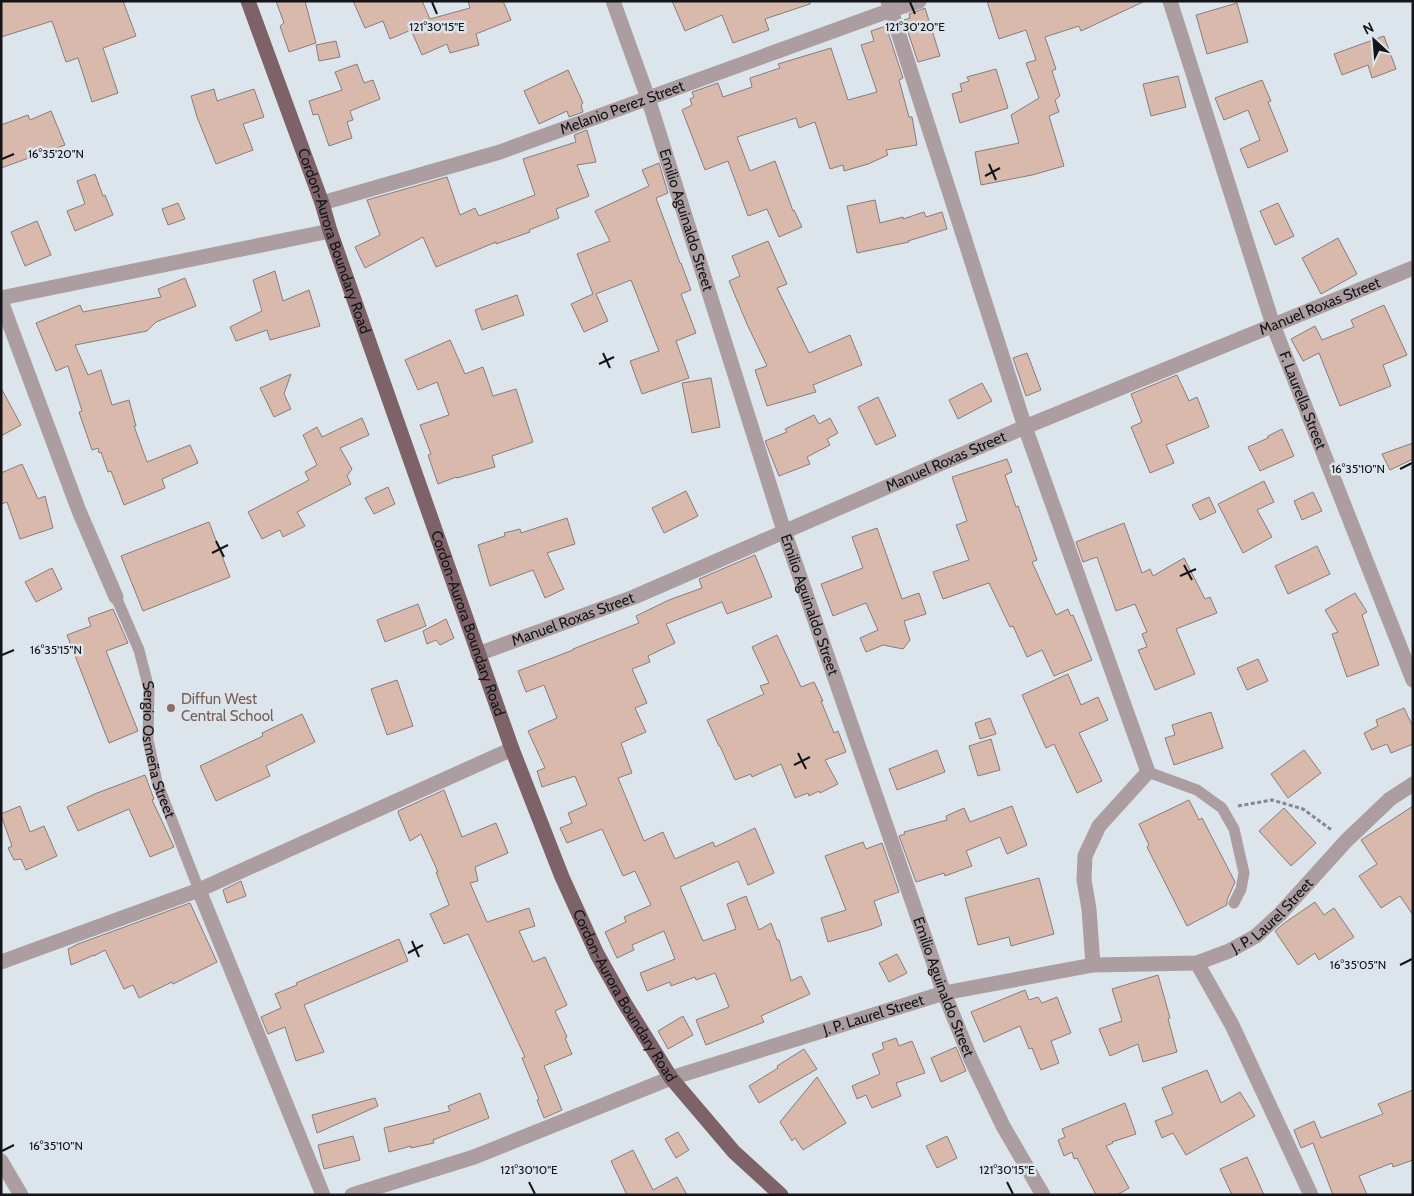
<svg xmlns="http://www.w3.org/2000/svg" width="1414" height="1196" viewBox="0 0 1414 1196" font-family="Cabin,sans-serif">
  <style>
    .building { fill: #dab9ad; stroke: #877d79 }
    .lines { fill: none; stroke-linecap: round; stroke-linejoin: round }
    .path { stroke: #82888d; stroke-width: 3; stroke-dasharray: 4 2.5; stroke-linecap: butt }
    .service { stroke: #ac9da0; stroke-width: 11 }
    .minor { stroke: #ac9da0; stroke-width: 15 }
    .tertiary { stroke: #ac9da0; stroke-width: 15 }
    .primary { stroke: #7d6268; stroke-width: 15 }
    .ticks { fill: none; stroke: #131518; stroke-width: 2 }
    .education-dot { fill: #8d6e63; stroke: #dce4ec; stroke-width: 2 }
    .labels { text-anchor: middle; stroke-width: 5; stroke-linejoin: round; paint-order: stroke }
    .street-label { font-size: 15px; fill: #131518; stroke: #dce4ec }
    .education-label { font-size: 15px; fill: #785e54; stroke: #dce4ec; text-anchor: start }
    .ticks-label { font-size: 12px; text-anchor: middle; fill: #131518; stroke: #dce4ec; stroke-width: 5; stroke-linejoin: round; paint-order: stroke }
  </style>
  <rect width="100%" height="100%" fill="#dce4ec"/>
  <!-- building -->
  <path class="building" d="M1 1H123L136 36 103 48 118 93 92 102 78 58 66 62 52 21 1 37Z
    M276 1H305L316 43 289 52 280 26 284 23Z
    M353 1H422L430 19 470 8 468 1H503L511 20 476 34 479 45 450 53 447 44 422 55 411 30 390 39 383 21 365 28Z
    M672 1H810V4L765 19 769 30 733 43 722 15 685 31Z
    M987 1H1145L1081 31 1079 26 1045 37 1056 69 1052 71 1060 96 1055 100 1059 112 1049 116 1064 166 1032 175 981 185 975 152 1019 143 1011 115 1039 98 1026 63 1036 60 1026 30 999 39Z
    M1237 3 1248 42 1207 54 1196 15Z
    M925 8 940 56 918 62 904 20 910 18 909 14Z
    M886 26 903 78 899 80 909 117H912L917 145 886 150 888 155 868 164 844 171 843 165 830 169 815 122 799 128 796 118 737 137 750 171 775 161 793 211 794 210 802 227 779 237 767 209 748 216 728 161 705 170 682 110 692 105 690 99 694 97 692 92 718 83 723 97 752 87 750 78 780 68 778 64 831 48 848 100 877 92 861 45 874 41 871 31Z
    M1384 36 1396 69 1372 78 1368 65 1342 75 1334 54Z
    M336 41 340 57 319 61 316 45Z
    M357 64 364 83 373 80 380 99 350 111 353 120 347 122 352 138 329 146 318 114 313 115 309 101 342 90 335 72Z
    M996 69 1008 108 960 123 952 94 962 91 960 84 969 81 967 77Z
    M568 70 583 103 581 105 583 112 569 117 567 111 539 124 524 91Z
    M1178 76 1186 107 1151 116 1143 84Z
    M1262 80 1271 101 1268 102 1288 151 1248 168 1240 149 1260 140 1248 110 1224 120 1215 98Z
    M214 89 217 101 254 89 264 117 243 124 253 150 216 164 197 117 191 96Z
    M51 111 65 145 1 168V125L28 115 30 120Z
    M587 130 596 162 577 165 589 196 556 209 559 218 529 230 530 232 496 244V242L436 267 423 237 365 268 355 247 380 235 367 200 447 177 460 215 475 208 479 216 535 195 523 159 576 142 574 135Z
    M659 163 668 193 656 198 680 263H681L691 290 681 294 696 333 676 341 689 378 642 394 630 361 659 351 631 280 596 294 608 321 584 332 571 304 593 294 577 254 610 241 595 211 649 186 642 170Z
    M95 174 103 196 105 195 113 215 75 231 67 211 85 204 77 181Z
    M875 200 880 223 903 217V219L924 212 926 217 942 212 947 229 908 241 909 242 857 253 847 206Z
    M178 203 185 219 168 225 162 209Z
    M1278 203 1294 236 1275 245 1260 211Z
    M37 221 51 255 25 266 11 232Z
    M1338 238 1357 274 1321 294 1302 258Z
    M768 241 787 284 777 288 809 353 850 335 862 365 813 385 816 392 767 406 755 370 767 366 747 324 729 281 740 276 732 256Z
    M275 271 283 301 309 290 320 326 270 340 267 330 236 341 230 327 262 311 253 280Z
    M185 278 196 306 156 322 147 331 75 345 88 375 101 370 112 405 129 400 136 426H134L147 462 190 445 198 463 162 479 165 488 124 505 111 471 108 472 101 452 99 453 98 448 92 450 79 412 82 411 68 366 56 371 36 323 80 305 83 312 161 297 158 289Z
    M517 295 524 315 482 330 475 310Z
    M1384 305 1407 355 1383 365 1391 386 1340 406 1319 353 1303 361 1291 339 1315 326 1322 340 1354 327 1351 320Z
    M450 340 465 374 483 367 493 396 516 389 533 442 492 456 495 467 457 478 456 477 438 484 428 455 431 454 420 425 449 415 437 382 418 390 405 360Z
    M1027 353 1041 390 1026 396 1013 358Z
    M291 374 284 394 291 409 274 417 260 388Z
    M1177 375 1189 401 1197 397 1209 427 1166 445 1174 463 1150 473 1131 427 1142 422 1131 394Z
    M711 378 720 427 692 433 682 383Z
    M982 383 992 401 958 419 949 400Z
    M1 388 21 425 1 436Z
    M878 397 896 436 876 445 858 407Z
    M814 415 819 424 830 418 838 433 827 439 830 445 807 457 810 464 779 476 765 441 787 432 785 429Z
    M362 418 369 435 340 448 352 469 347 476 351 484 297 512 305 526 283 537 280 530 262 539 248 512 309 480 305 472 317 465 303 435 317 427 322 437Z
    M1282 429 1294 456 1260 471 1248 447 1268 438V436Z
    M1413 443V459L1390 470 1382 454Z
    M1007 459 1012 472 1005 475 1016 507 1018 506 1037 560 1032 562 1056 615 1068 609 1071 616 1073 615 1092 660 1054 676 1042 650 1027 657 1013 626 1010 627 989 583 943 599 933 572 969 560 956 525 967 521 952 477Z
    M22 464 38 499 45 496 53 528 20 539 7 502 1 504V473Z
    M1264 481 1274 502 1257 510 1272 537 1243 553 1218 504Z
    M388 487 395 504 374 514 365 498Z
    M686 491 698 516 664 533 652 508Z
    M1313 492 1322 511 1302 520 1294 501Z
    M1209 497 1216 512 1200 520 1192 505Z
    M567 518 575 544 547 553 564 589 545 598 533 570 490 586 478 545 505 536 504 533 520 529 521 533Z
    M209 522 230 577 143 611 121 556Z
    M1124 523 1142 573 1150 569 1153 576 1184 558 1205 599 1210 597 1217 613 1176 629 1195 674 1155 690 1138 650 1147 647 1142 634 1147 632 1135 604 1116 611 1097 557 1083 562 1076 542Z
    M877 528 902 599 919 593 926 614 904 621 910 640 903 649 883 645 866 652 860 638 878 630 866 603 833 616 821 584 863 568 852 537Z
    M1317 546 1330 574 1288 594 1275 566Z
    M755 555 772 597 727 614 722 602 666 624 675 643 648 656 650 662 632 669 647 703 635 708 646 732 621 743 632 773 618 778 644 841 663 832 675 859 713 842 715 847 755 828 774 873 748 885 738 861 680 887 703 941 736 929 727 904 746 896 759 930 771 923 777 940H779L791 981 801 976 810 994 761 1016 764 1022 706 1045 696 1020 729 1007 715 973 696 980 695 977 671 986 670 982 647 991 640 973 675 959 664 931 632 945 634 950 617 958 605 932 626 922 624 917 651 905 635 871 623 876 602 829 567 843 560 828 572 823 568 813 587 805 575 776 542 787 537 771 545 768 528 731 557 718 544 685 526 692 518 671 573 650V649L639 623 636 616 669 600 702 588 699 579Z
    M52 568 62 589 36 602 25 582Z
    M1355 593 1367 612 1362 615 1379 665 1347 677 1332 634 1338 632 1325 610Z
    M418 604 426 626 385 642 377 620Z
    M113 609 128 643 106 651 138 731 109 743 67 635 91 626 88 618Z
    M446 619 454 638 440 645 436 640 427 644 423 631Z
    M777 635 801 687 814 682 823 701H821L834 733 838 731 846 752 825 760 838 784 820 793 819 791 809 796 808 793 795 798 781 764 752 777 751 774 735 780 720 746H719L707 720 764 694 760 686 769 683 752 647Z
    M1258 659 1268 681 1247 690 1237 668Z
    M1068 674 1081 705 1098 697 1108 720 1079 733 1102 781 1077 793 1054 744 1046 748 1022 695Z
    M397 680 413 726 387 735 371 689Z
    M1404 708 1413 727V744L1391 753 1387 744 1372 750 1364 733 1378 726 1376 720Z
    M1211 712 1223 748 1174 765 1165 738 1175 735 1172 725Z
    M302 714 315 742 266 766 270 776 216 801 200 766 263 736 262 733Z
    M990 718 996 734 980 739 975 723Z
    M991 739 1000 770 978 776 969 746Z
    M937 750 945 772 897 790 889 769Z
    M1304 750 1321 773 1288 798 1271 774Z
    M145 775 154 799 152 800 174 847 150 857 129 809 78 831 67 807 97 793Z
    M444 790 462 837 496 823 508 853 475 867 478 881 470 883 487 922 529 908 535 926 519 931 533 962 545 957 567 1005 555 1011 567 1037 565 1038 572 1054 544 1066 562 1110 544 1118 537 1100 539 1099 522 1058 525 1057 468 934 444 944 430 914 449 905 436 872H438L421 834 410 841 399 815 398 811Z
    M1189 800 1199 820 1202 818 1235 882 1227 900V905L1187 926 1147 847 1149 845 1139 824Z
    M20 806 30 832 44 826 57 856 26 870 21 859 14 860 8 848 12 846 1 815V814Z
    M1012 806 1027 845 1007 854 1000 837 966 851 972 866 945 876 944 873 916 882 899 836 905 834 904 832 947 820 946 816 964 808 970 822Z
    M1413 806V915L1400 896 1381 908 1359 876 1377 864 1361 840Z
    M1284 808 1316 843 1291 866 1259 831Z
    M863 842 866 849 882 843 899 892 874 901 882 925 875 928 828 942 821 918 846 910 825 856Z
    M1039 878 1054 934 1011 946 1009 937 978 945 965 898Z
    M241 881 246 896 227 903 223 890Z
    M1315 902 1324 915 1334 908 1354 937 1319 960 1315 953 1298 965 1275 931 1283 924Z
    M190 903 217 962 173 984 172 982 139 998 133 985 124 989 105 950 94 956V955L71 965 68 949 78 944Z
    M399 939 408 961 304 1005 324 1052 296 1061 285 1027 268 1034 261 1017 281 1008 275 994 297 985 296 983Z
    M897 954 907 973 889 982 879 963Z
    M1158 975 1170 1018 1168 1019 1177 1052 1143 1062 1138 1044 1110 1056 1099 1029 1122 1021 1112 989Z
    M1025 990 1029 1000 1038 997 1042 1003 1057 997 1071 1033 1051 1041 1059 1063 1041 1070 1032 1048 1029 1049 1020 1026 984 1042 971 1012Z
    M683 1016 693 1035 668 1049 658 1031Z
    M896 1038 899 1046 912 1041 925 1073 896 1083 901 1096 872 1108 866 1095 857 1099 852 1086 880 1074 872 1054 884 1049 882 1043Z
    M956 1047 966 1071 941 1082 931 1058Z
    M804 1049 817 1069 759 1103 749 1086 778 1068 777 1066Z
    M1207 1070 1221 1103 1240 1092 1255 1116 1186 1155 1173 1133 1162 1138 1155 1121 1173 1114 1162 1088Z
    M817 1077 846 1123 803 1150 795 1138 792 1141 780 1122Z
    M1413 1090V1160L1393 1167 1392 1163 1359 1176 1367 1195H1333L1313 1143 1301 1148 1294 1130 1314 1121 1321 1138 1383 1114 1378 1104Z
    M480 1093 489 1118 433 1140 434 1143 411 1148V1146L389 1152 384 1128 450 1111 448 1106Z
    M375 1098 378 1106 317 1133 312 1115Z
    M1125 1103 1136 1134 1112 1142 1113 1143 1106 1146 1129 1188 1117 1195H1096L1077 1158 1074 1159 1072 1152 1064 1156 1058 1140 1065 1137 1062 1129Z
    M678 1132 689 1150 676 1158 665 1139Z
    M353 1136 360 1160 324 1169 318 1145Z
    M947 1136 957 1158 937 1168 926 1146Z
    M633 1150 653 1190 677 1177 687 1195H627L611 1161Z
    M1247 1157 1264 1195H1232L1220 1169Z"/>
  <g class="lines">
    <!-- path -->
    <path class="path" d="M1238 806 1272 800 1303 809 1333 831"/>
    <!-- service -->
    <g class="service">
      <path id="s1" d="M116 597 139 650 149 689 148 740 157 782 199 890"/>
      <path d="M1148 772 1197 790 1222 808 1234 829 1244 873 1241 889 1234 903"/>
    </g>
    <!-- minor -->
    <g class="minor">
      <path id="s2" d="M613 1 648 98 784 531 944 993 970 1057 1003 1126 1043 1195"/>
      <path id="s3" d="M1170 1 1273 325 1413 680"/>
      <path id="s4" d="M322 203 500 152 891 10 919 1"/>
      <path d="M1 298 330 231"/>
      <path d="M1 301 79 511 116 597"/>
      <path d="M1025 427 1148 772 1099 826 1085 856 1084 880 1089 909 1093 965"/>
      <path d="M199 890 323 1195"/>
      <path d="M1 962 199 890 512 749"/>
      <path d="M1197 963 1232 1025 1311 1195"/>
      <path d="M1 1161 21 1195"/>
      <path id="s5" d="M352 1195 474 1157 671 1078 944 993 1093 965 1197 963 1229 951 1256 936 1280 914 1346 841 1390 799 1413 784"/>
    </g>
    <!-- tertiary -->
    <g class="tertiary">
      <path d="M888 1 1025 427"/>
      <path id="s6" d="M478 654 634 597 1025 427 1413 268"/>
    </g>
    <!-- primary -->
    <path class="primary" id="s7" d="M248 1 322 203 330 231 512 749 562 877 597 954 625 1004 671 1078 734 1152 781 1195"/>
  </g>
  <!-- ticks -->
  <path class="ticks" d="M432 2 437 14M910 2 915 14M2 159 14 154M989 164 996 180M985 176 1000 168M603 353 610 368M599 364 614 357M1400 469 1412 463M216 541 224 557M212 553 228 545M1184 565 1192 580M1180 576 1196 569M2 655 14 650M798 753 806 769M794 765 810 757M412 941 419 957M408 953 423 945M1400 965 1412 959M2 1151 14 1145M529 1182 535 1194M1007 1182 1013 1194"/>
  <!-- markers -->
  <circle class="education-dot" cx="171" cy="708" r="5"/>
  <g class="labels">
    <!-- street labels -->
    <g class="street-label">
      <text dy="5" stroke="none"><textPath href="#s4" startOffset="315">Melanio Perez Street</textPath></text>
      <text dy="5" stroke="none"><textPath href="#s2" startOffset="231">Emilio Aguinaldo Street</textPath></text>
      <text dy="5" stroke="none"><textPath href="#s7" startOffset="255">Cordon-Aurora Boundary Road</textPath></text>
      <text dy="5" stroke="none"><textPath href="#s6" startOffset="911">Manuel Roxas Street</textPath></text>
      <text dy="5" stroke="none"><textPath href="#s3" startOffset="421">F. Laurella Street</textPath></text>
      <text dy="5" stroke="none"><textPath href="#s6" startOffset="506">Manuel Roxas Street</textPath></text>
      <text dy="5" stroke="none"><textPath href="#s2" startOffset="635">Emilio Aguinaldo Street</textPath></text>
      <text dy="5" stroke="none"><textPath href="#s6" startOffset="101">Manuel Roxas Street</textPath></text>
      <text dy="5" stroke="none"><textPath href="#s7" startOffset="660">Cordon-Aurora Boundary Road</textPath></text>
      <text dy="5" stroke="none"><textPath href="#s1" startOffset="160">Sergio Osmeña Street</textPath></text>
      <text dy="5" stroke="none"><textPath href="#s5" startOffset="972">J. P. Laurel Street</textPath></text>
      <text dy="5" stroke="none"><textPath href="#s2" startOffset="1040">Emilio Aguinaldo Street</textPath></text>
      <text dy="5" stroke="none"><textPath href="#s7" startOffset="1065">Cordon-Aurora Boundary Road</textPath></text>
      <text dy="5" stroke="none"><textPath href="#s5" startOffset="552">J. P. Laurel Street</textPath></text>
    </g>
    <!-- education labels -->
    <g class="education-label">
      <text x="181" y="704">Diffun West<tspan x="181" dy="17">Central School</tspan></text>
    </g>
  </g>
  <g class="ticks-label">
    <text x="437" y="31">121°30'15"E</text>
    <text x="915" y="31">121°30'20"E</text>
    <text x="56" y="158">16°35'20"N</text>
    <text x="1358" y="473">16°35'10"N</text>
    <text x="56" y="654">16°35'15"N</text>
    <text x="1358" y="969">16°35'05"N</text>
    <text x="56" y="1150">16°35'10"N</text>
    <text x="529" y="1174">121°30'10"E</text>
    <text x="1007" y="1174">121°30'15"E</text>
  </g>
  <!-- border -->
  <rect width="1414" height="1196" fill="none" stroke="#131518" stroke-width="5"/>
  <!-- north arrow -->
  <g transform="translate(1374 40) rotate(334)" stroke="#dce4ec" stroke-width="4" paint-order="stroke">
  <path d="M0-4L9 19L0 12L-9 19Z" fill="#131518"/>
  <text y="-8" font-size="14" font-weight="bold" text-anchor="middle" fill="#131518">N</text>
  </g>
</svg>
